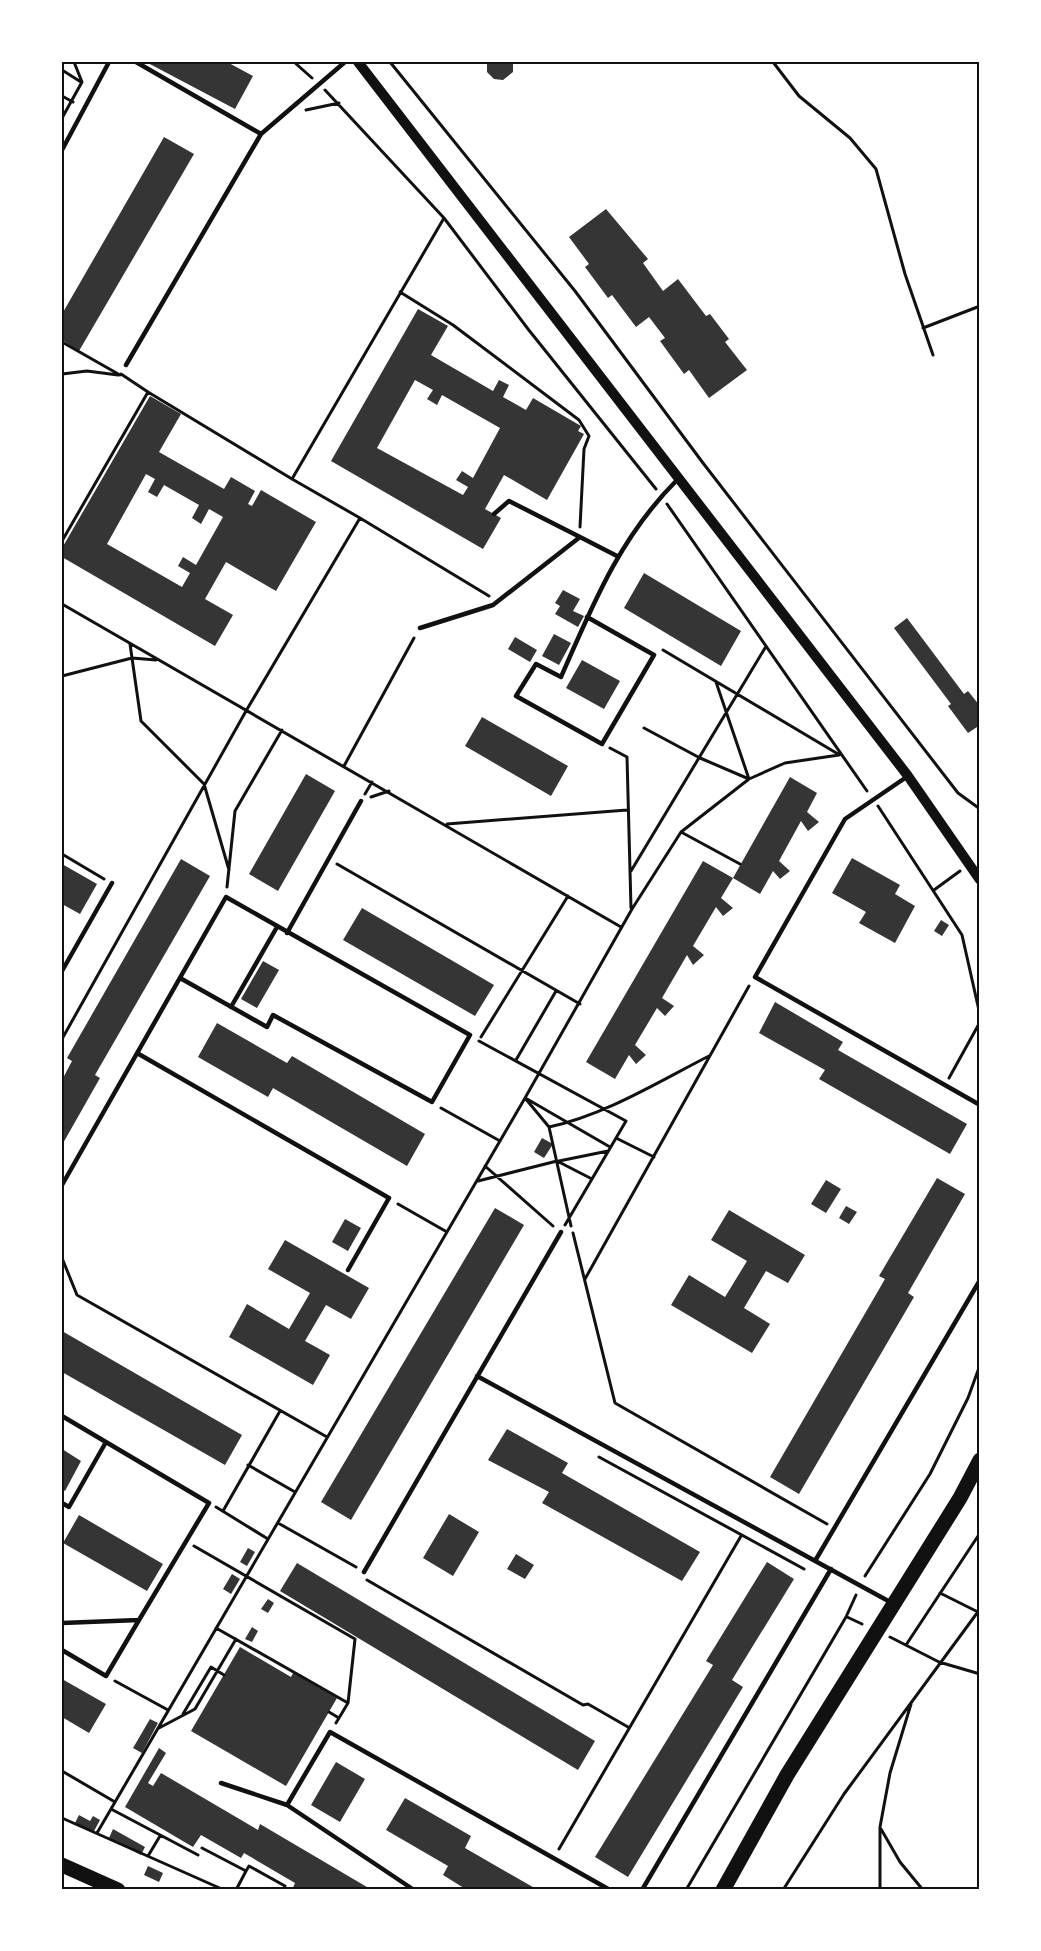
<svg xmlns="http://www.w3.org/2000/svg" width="1041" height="1951" viewBox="0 0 1041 1951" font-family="'PT Sans',sans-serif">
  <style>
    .building { fill: #353535; fill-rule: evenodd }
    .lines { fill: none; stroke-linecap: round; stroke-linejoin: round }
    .path { stroke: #111; stroke-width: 3 }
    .service { stroke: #111; stroke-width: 4.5 }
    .tertiary { stroke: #111; stroke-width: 10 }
    .primary { stroke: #111; stroke-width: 15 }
    .neatline { fill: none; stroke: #111; stroke-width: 2 }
  </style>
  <rect width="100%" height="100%" fill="#fff"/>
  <!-- building -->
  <path class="building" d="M146 62H227L253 76 235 109Z
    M487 62H513V72L503 80 494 79 487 72Z
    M164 137 194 154 79 351 62 340V314Z
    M606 209 648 259 643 263 663 291 678 279 706 316 710 314 729 339 725 342 747 370 709 398 689 370 684 374 660 341 665 338 649 317 636 327 612 295 608 298 585 267 589 264 569 237Z
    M418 309 448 326 431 355 493 391 499 380 509 385 503 397 526 410 533 398 581 426 578 431 584 434 547 500 504 475 485 509 501 518 483 549 331 461ZM415 380 433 390 427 399 437 405 442 395 500 428 473 478 462 471 456 480 468 487 463 495 377 448Z
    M150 396 181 414 159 452 224 489 231 477 255 491 248 504 252 506 261 490 316 522 276 591 226 562 205 599 233 615 215 646 62 557V548ZM146 474 155 479 148 492 157 497 164 485 199 505 192 518 201 524 209 509 223 517 196 565 183 557 178 566 190 573 182 587 107 544Z
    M644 573 741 631 721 666 624 608Z
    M563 590 580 599 573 611 584 616 578 627 555 614 560 606 555 603Z
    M907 618 964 694 968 691 980 706V725L968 733 948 706 951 704 894 628Z
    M554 634 571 643 559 665 542 656Z
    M515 637 537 650 530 662 508 649Z
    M582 660 620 681 604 709 566 688Z
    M482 717 568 766 551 796 465 746Z
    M306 774 335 791 278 891 249 874Z
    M790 777 817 793 807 812 819 822 808 831 801 821 779 861 790 871 780 879 773 871 760 894 733 878Z
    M852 858 900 885 895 894 915 906 895 943 859 923 866 912 832 893Z
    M181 859 210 876 95 1075 100 1078 62 1145V1080L72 1061 67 1058Z
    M703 861 733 878 721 898 733 908 723 916 716 907 693 946 704 955 693 965 687 955 662 998 674 1006 665 1016 657 1008 635 1045 646 1055 636 1064 629 1055 615 1079 586 1062Z
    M62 864 97 884 80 914 62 904Z
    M362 908 494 985 475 1016 343 940Z
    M941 920 949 925 942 936 934 931Z
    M263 961 279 970 257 1008 241 999Z
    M775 1002 843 1042 838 1050 967 1124 950 1154 819 1079 825 1070 759 1033Z
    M217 1023 287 1063 292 1056 425 1134 407 1166 273 1088 268 1097 198 1057Z
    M542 1138 553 1144 544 1158 534 1152Z
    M937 1178 965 1194 908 1293 914 1297 799 1494 770 1477 885 1279 879 1276Z
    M826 1180 841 1189 826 1213 811 1204Z
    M846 1206 857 1212 849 1224 839 1218Z
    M495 1208 524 1225 351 1520 321 1502Z
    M729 1210 805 1255 788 1283 766 1271 744 1308 770 1324 752 1353 671 1305 689 1275 725 1297 747 1261 711 1240Z
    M345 1219 361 1228 348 1251 332 1242Z
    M285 1240 369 1288 351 1319 326 1305 305 1341 330 1355 313 1385 229 1337 247 1304 289 1329 310 1293 268 1269Z
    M62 1331 242 1435 225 1465 62 1372Z
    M507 1429 568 1463 562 1473 700 1552 682 1581 542 1503 549 1492 488 1460Z
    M62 1449 81 1461 65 1491 62 1489Z
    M449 1514 479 1532 453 1576 423 1558Z
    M79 1515 163 1564 147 1591 63 1543Z
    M248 1548 255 1552 247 1566 240 1562Z
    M516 1554 534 1565 525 1579 507 1569Z
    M767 1562 794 1579 732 1680 743 1687 628 1877 595 1857 713 1665 706 1661Z
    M297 1563 595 1741 578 1770 280 1591Z
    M232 1574 240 1579 231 1594 223 1589Z
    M268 1599 274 1603 268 1613 261 1609Z
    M252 1627 258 1631 252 1642 245 1639Z
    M240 1647 291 1677 293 1673 337 1698 286 1786 191 1731Z
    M62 1679 106 1704 89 1733 62 1717Z
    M150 1719 158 1723 142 1753 133 1748Z
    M159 1748 166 1753 148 1783 153 1786 161 1773 258 1830 260 1824 372 1890H292L295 1883 244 1853 241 1858 201 1835 193 1847 125 1807Z
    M336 1762 365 1779 340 1822 311 1805Z
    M405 1798 471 1836 465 1848 538 1890H467L443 1875 448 1866 386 1830Z
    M79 1815 90 1821 93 1816 100 1820 93 1833 75 1823Z
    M113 1829 145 1847 141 1855 109 1838Z
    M148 1866 163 1873 159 1882 144 1875Z"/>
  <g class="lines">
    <!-- path -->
    <path class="path" d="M294 62 312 78
      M390 62 575 291 703 463 958 793 980 809
      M773 62 799 96 850 138 876 169 905 274 933 355
      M62 70 81 82
      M325 90 444 218 528 329 656 489
      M62 96 73 102
      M306 110 339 103
      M62 118 82 82 74 62
      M400 292 453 325 579 420 589 436 584 449 580 527
      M923 328 980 306
      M62 342 120 375
      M62 374 87 371 118 375
      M121 374 148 392
      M667 504 867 791
      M360 518 489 596
      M62 541 148 392 292 479
      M62 604 621 927
      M130 644 141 721 204 784 229 870
      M663 650 838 754
      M62 676 132 658 156 660
      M644 728 700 758 749 779 716 682
      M610 748 627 757 631 908
      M344 766 414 638
      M365 794 372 782
      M371 797 389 791
      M878 806 962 935 980 1015
      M447 824 627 810
      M681 832 740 864
      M62 854 104 879
      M337 864 580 1004
      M631 871 765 648
      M227 887 235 811 282 730
      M934 890 960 871
      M481 1037 568 896
      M62 1039 246 711 360 518 292 479 444 218
      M479 1041 626 1121 565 1225
      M516 1060 556 991
      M949 1078 980 1022
      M525 1098 549 1127 571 1226
      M527 1099 610 1147
      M441 1108 500 1141
      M549 1127C605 1115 658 1082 709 1056
      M616 1138 654 1157
      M559 1161 608 1151
      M485 1166 553 1226
      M478 1181 557 1161 592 1179
      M398 1204 447 1232
      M573 1233 615 1403 827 1524
      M62 1258 77 1295 327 1437
      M585 1279 749 986
      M599 1457 804 1569
      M248 1465 295 1492
      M216 1507 268 1539
      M223 1511 280 1411
      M278 1523 356 1567
      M194 1546 355 1639 348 1703
      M865 1576 930 1474 968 1398 980 1365
      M367 1580 583 1705 588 1704 628 1727
      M940 1593 978 1612
      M847 1617 862 1624
      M216 1628 348 1703 336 1723
      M890 1637 939 1662 980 1674
      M906 1645 980 1533
      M115 1681 168 1710
      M329 1712 339 1718
      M183 1714 211 1667 224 1675
      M159 1728 195 1709 236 1639
      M62 1771 115 1802
      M111 1809 198 1855
      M62 1818 224 1890
      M881 1829 900 1862 923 1890
      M97 1833 525 1098 632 909 681 832 749 779 785 763 839 755
      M202 1848 246 1871 249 1866 285 1886 283 1890
      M559 1849 741 1536
      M148 1856 160 1836
      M236 1890 246 1871
      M686 1890 846 1617 856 1595
      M783 1890 844 1794 980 1609
      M880 1890V1827L890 1773 911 1704"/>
    <!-- service -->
    <path class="service" d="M136 62 261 134
      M62 150 109 62
      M126 365 261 134 345 62
      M494 514 509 501 580 537
      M587 617 654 655 602 744 516 696 536 664 561 677C593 604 620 537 677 480
      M420 628 493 605 580 537 617 556
      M908 776 845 819 755 977 980 1105
      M287 933 361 801
      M62 971 112 883
      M231 1007 277 927
      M137 1053 389 1198 348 1270
      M62 1185 226 897 470 1035 432 1102 273 1015 267 1027 180 978
      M477 1376 892 1603
      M62 1416 209 1503 139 1620 62 1623
      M62 1503 69 1507 106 1442
      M815 1561 980 1280
      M364 1572 561 1232
      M62 1650 106 1676 139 1620
      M221 1783 287 1805 414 1890
      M287 1805 330 1732 610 1890
      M642 1890 831 1569"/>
    <!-- tertiary -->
    <path class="tertiary" d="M358 62 908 776 980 880"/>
    <!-- primary -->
    <path class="primary" d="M62 1865 118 1890
      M723 1890 787 1775 960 1498 980 1460"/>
  </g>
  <!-- border -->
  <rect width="1041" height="1951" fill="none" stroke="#ffffff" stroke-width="126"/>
  <rect x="63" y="63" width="915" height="1825" class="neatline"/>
</svg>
